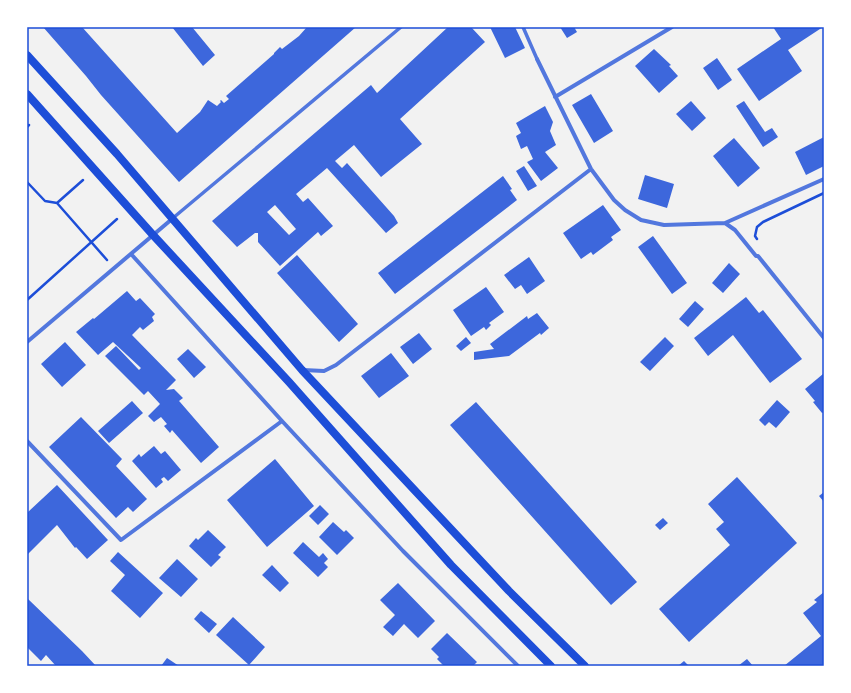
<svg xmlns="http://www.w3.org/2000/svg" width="851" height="693" viewBox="0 0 851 693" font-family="Mulish,sans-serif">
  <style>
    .building { fill: #3d67dc; fill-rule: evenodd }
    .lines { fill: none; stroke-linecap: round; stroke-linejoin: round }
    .path { stroke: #1d4ed8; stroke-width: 2.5 }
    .pedestrian { stroke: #5277de; stroke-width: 3.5 }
    .minor { stroke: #5277de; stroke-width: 4 }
    .secondary { stroke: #1d4ed8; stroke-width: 8 }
    .neatline { fill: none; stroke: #1d4ed8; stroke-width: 1.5 }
  </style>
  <rect width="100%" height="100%" fill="#f2f2f2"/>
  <!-- building -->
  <path class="building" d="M43 27H82L177 133 200 112 208 100 217 106 221 102 220 101 221 100 224 103 229 99 226 96 274 54V53L280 47 282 49 299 36 307 27H356L179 182 101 95 86 76Z
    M172 27H192L215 55 203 66Z
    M448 27H471L485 42 400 119 422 144 381 177 354 145 335 161 342 168 347 163 394 216 398 223 386 233 327 168 296 194 303 202 308 198 333 226 321 236 318 232 280 266 258 242V233H255L237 247 212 221 371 85 377 93ZM275 205 296 229 289 235 267 212Z
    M490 27H515L525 48 505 58Z
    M560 27H574L577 32 567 38Z
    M773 27H823L788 50 802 71 759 101 737 69 781 39Z
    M654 49 671 65 669 66 678 76 659 93 635 66Z
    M717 58 732 80 718 90 703 68Z
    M591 94 613 131 594 143 572 105Z
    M691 101 706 118 692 131 676 114Z
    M744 101 765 132 772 128 778 137 763 147 736 106Z
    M545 106 553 122 550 131 556 145 545 152 558 168 541 181 527 162 533 159 527 146 521 149 516 136 521 133 516 123Z
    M824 137V166L806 175 795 152Z
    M734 138 760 168 738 187 713 156Z
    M524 166 537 186 528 191 516 171Z
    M645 175 674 184 667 208 638 199Z
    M503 176 512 189 510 190 517 200 395 294 378 273Z
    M603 205 621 230 611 237 613 240 593 255 591 252 581 259 563 233Z
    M653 236 687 283 672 294 638 247Z
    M297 255 358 324 339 342 277 273Z
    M529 257 545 281 527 294 521 285 515 289 504 275Z
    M729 263 740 274 723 293 712 283Z
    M486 287 504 312 489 323 491 325 486 330 484 327 471 336 453 310Z
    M127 291 136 301 140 298 155 314 152 317 154 321 143 330 140 327 132 335 176 380 166 390 174 389 183 398 179 401 180 402 219 447 201 463 172 430 170 433 164 426 167 424 161 417 154 422 148 416 160 404 148 391 144 395 105 356 116 346 139 370 141 368 113 342 98 355 76 332 93 318 94 319Z
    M746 297 759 313 763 310 802 359 770 383 733 335 708 356 694 338Z
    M695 301 704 309 688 327 679 319Z
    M537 313 549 328 541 335 540 333 509 356 474 360V352L494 349 490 344 527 316 528 319Z
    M419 333 432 349 413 364 400 347Z
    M466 337 471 343 461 351 456 346Z
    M665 337 674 346 650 371 640 362Z
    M65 342 86 365 62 387 41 364Z
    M188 349 206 367 194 378 177 359Z
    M391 353 409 376 379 398 361 376Z
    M823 374 824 375V412L822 413 813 402 815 401 805 389Z
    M777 400 790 412 776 428 769 422 765 426 759 420Z
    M132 401 143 413 109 443 98 431Z
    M476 402 637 582 611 605 450 425Z
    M81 417 122 459 116 466 147 499 133 512 128 507 116 518 49 447Z
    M154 446 161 454 165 451 181 470 168 481 164 477 161 479 163 482 156 488 132 461 139 454 141 457Z
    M275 459 314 506 267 547 227 500Z
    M737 477 797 543 689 642 659 609 730 545 716 529 724 522 708 504Z
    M57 485 108 540 87 559 76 547 75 548 57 525 27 555V511L28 512Z
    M824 492V502L819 496Z
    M320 505 329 514 318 525 309 516Z
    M663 518 668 523 660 530 655 525Z
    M333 522 344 532 346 530 354 538 337 555 319 537Z
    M208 530 226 547 218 555 221 557 211 567 189 546 196 538 198 540Z
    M303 542 319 557 323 553 328 559 324 563 328 567 318 577 293 553Z
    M118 552 163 593 140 618 111 591 125 575 110 561Z
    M177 559 198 579 181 597 159 578Z
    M272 565 289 583 280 592 262 575Z
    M398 583 435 621 418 638 404 624 393 636 383 627 395 615 380 600Z
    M824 592V666H784L821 636 803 613 817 602 814 600Z
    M28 599 82 651 96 666H56L46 655 41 661 27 647V600Z
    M201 611 217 624 209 633 194 619Z
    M233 617 265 647 249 665 216 635Z
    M447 633 477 662 473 666H444L437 659 439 657 431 649Z
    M167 658 179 666H161Z
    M747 659 753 666H738Z
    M684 661 689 666H678Z"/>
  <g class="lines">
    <!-- path -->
    <path class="path" d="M27 127 29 125
      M27 182 45 201 57 203 83 180
      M57 203 107 260
      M757 239 755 236 757 227 763 222 824 193
      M27 300 117 219"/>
    <!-- pedestrian -->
    <path class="pedestrian" d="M523 27 537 59
      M173 218 401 27"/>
    <!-- minor -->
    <path class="minor" d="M537 59 591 169 614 200 625 210 641 220 664 225 725 223 735 230 756 256H758L824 338
      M555 97 672 27
      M725 223 824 179
      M131 254 282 421 403 551 518 666
      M27 342 172 219
      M303 370 324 371 336 365 591 169
      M27 441 121 540 282 421"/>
    <!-- secondary -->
    <path class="secondary" d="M27 55 117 154 302 370 509 591 585 666
      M27 94 153 235 289 382 451 565 551 666"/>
  </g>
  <!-- border -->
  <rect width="851" height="693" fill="none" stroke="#ffffff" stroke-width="56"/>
  <rect x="28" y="28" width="795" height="637" class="neatline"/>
</svg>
